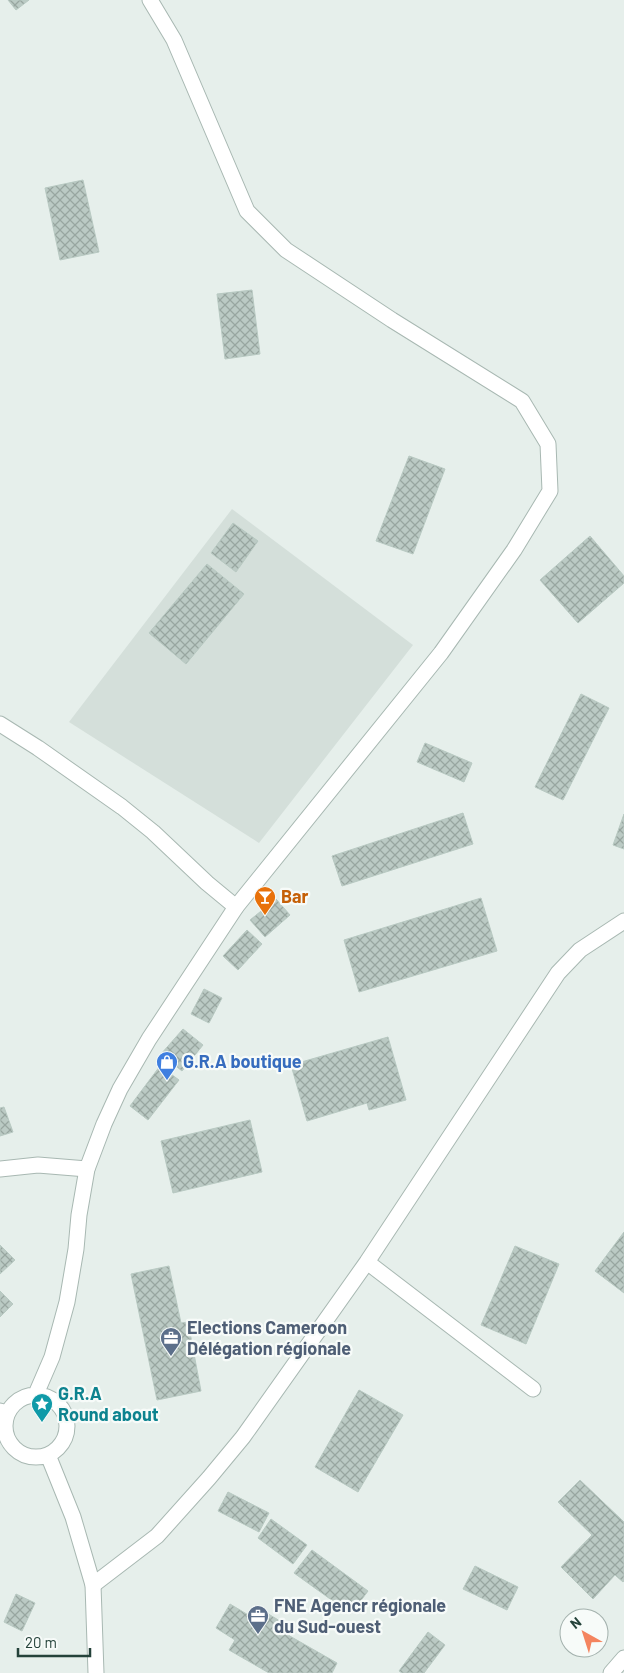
<svg xmlns="http://www.w3.org/2000/svg" width="624" height="1673" viewBox="0 0 624 1673" font-family="Barlow,sans-serif">
  <style>
    .built { fill: #d4dfda }
    .building { fill: url(#building-cross-hatch); stroke: #b8c9c2 }
    .lines { fill: none; stroke-linecap: round; stroke-linejoin: round }
    .minor-casing { stroke: #a8b8b2; stroke-width: 17 }
    .tertiary-casing { stroke: #a8b8b2; stroke-width: 17 }
    .minor { stroke: #fff; stroke-width: 15 }
    .tertiary { stroke: #fff; stroke-width: 15 }
    .labels { text-anchor: middle; stroke-width: 4.5; stroke-linejoin: round; paint-order: stroke }
    .food-label { font-size: 18px; font-weight: bold; fill: #c56008; stroke: #f7fbf9; text-anchor: start }
    .shop-label { font-size: 18px; font-weight: bold; fill: #366cbe; stroke: #f7fbf9; text-anchor: start }
    .service-label { font-size: 18px; font-weight: bold; fill: #4e5e75; stroke: #f7fbf9; text-anchor: start }
    .culture-label { font-size: 18px; font-weight: bold; fill: #0d838f; stroke: #f7fbf9; text-anchor: start }
  </style>
  <defs>
    <pattern id="building-cross-hatch" width="8" height="8" patternUnits="userSpaceOnUse" patternTransform="scale(1.25)"><rect width="8" height="8" fill="#bbcac4"/><path d="M0 0l8 8M0 8l8-8" fill="none" stroke="#98a6a0"/></pattern>
  </defs>
  <rect width="100%" height="100%" fill="#e6efeb"/>
  <!-- built -->
  <path class="built" d="M232 509 413 645 259 843 69 722Z"/>
  <!-- building -->
  <path class="building" d="M8 0H29L16 10Z
    M83 180 99 252 60 260 45 188Z
    M252 290 260 354 225 359 217 294Z
    M409 456 445 469 413 554 376 541Z
    M233 523 258 541 236 572 211 553Z
    M590 536 624 576V583L578 623 540 580Z
    M207 564 244 594 186 664 149 633Z
    M581 694 609 708 563 800 535 787Z
    M425 743 472 763 464 782 417 762Z
    M463 813 473 844 342 886 332 856Z
    M624 814V849L613 845Z
    M481 898 497 951 359 992 344 940Z
    M276 899 290 915 265 937 250 920Z
    M247 930 262 944 238 970 223 956Z
    M204 989 222 998 209 1023 191 1014Z
    M183 1029 203 1045 182 1071 161 1054Z
    M388 1037 406 1100 369 1110 367 1103 307 1121 291 1065Z
    M160 1066 179 1080 148 1120 130 1106Z
    M4 1107 13 1132 0 1136V1108Z
    M250 1120 262 1172 173 1193 161 1141Z
    M624 1232V1293L595 1271Z
    M0 1245 15 1260 0 1274Z
    M515 1246 559 1264 526 1344 481 1325Z
    M169 1266 181 1323 188 1322 201 1391 157 1400 131 1274Z
    M0 1291 13 1304 0 1317Z
    M359 1390 403 1415 358 1492 315 1467Z
    M580 1480 624 1522V1581L623 1582 615 1575 593 1599 561 1567 592 1535 558 1502Z
    M228 1492 269 1513 259 1532 218 1511Z
    M271 1519 307 1545 293 1564 258 1538Z
    M312 1550 368 1591 351 1614 294 1573Z
    M475 1566 518 1587 507 1610 463 1589Z
    M16 1594 35 1603 22 1631 4 1622Z
    M230 1604 255 1619 260 1609 285 1624 281 1631 337 1663 332 1673H269L229 1650 235 1640 216 1628Z
    M428 1632 445 1645 424 1673H402L399 1671Z"/>
  <g class="lines">
    <!-- minor casing -->
    <g class="minor-casing">
      <path id="minor" d="M150 0 174 40 247 211 286 250 392 320 522 401 548 444 550 491 514 550 441 653 236 907
        M0 1169 38 1165 87 1169
        M367 1262 533 1389
        M0 1411 7 1414
        M93 1585 157 1536 209 1478 243 1437 367 1262 558 973 580 950 624 921
        M611 1673 624 1658"/>
    </g>
    <!-- tertiary casing -->
    <g class="tertiary-casing">
      <path id="tertiary" d="M0 724 38 748 122 807 153 832 207 883 236 907 149 1039 120 1089 104 1124 87 1169 79 1215 76 1249 67 1302 52 1357 36 1394
        M5 1426a31 31 0 1 1 62 0a31 31 0 1 1-62 0Z
        M48 1455 73 1517 93 1585 96 1673"/>
    </g>
    <!-- minor -->
    <use href="#minor" class="minor"/>
    <!-- tertiary -->
    <use href="#tertiary" class="tertiary"/>
  </g>
  <!-- icons -->
  <defs>
    <g id="bar-pin" transform="scale(1.125)"><path d="M0 17L-7.5 6A9.5 9.5 0 1 1 7.5 6Z" fill="#e8710a" stroke="#f7fbf9"/><path d="M-6-5H6L.8 .8V4.5H3.5V6h-7V4.5H-.8V.8Z" fill="#fff"/></g>
    <g id="shop-pin" transform="scale(1.125)"><path d="M0 17L-7.5 6A9.5 9.5 0 1 1 7.5 6Z" fill="#3f7fe0" stroke="#f7fbf9"/><path d="M-5-2.5h2.3a2.7 3.5 0 0 1 5.4 0H5L5.5 6h-11ZM-1.5-2.5h3a1.5 2.3 0 0 0-3 0Z" fill="#fff"/></g>
    <g id="office-pin" transform="scale(1.125)"><path d="M0 17L-7.5 6A9.5 9.5 0 1 1 7.5 6Z" fill="#5c6f8a" stroke="#f7fbf9"/><path d="M-6-3h4V-5.5h4V-3h4V5H-6ZM-1-4.5V-3h2v-1.5ZM-6 0V1H6V0Z" fill="#fff"/></g>
    <g id="sight-pin" transform="scale(1.125)"><path d="M0 17L-7.5 6A9.5 9.5 0 1 1 7.5 6Z" fill="#0f9aa8" stroke="#f7fbf9"/><path d="M0-6L1.8-2.2L6-1.7L2.9 1.2L3.7 5.4L0 3.3L-3.7 5.4L-2.9 1.2L-6-1.7L-1.8-2.2Z" fill="#fff"/></g>
  </defs>
  <g fill-rule="evenodd">
    <use href="#bar-pin" x="265" y="897"/>
    <use href="#shop-pin" x="167" y="1062"/>
    <use href="#office-pin" x="171" y="1338"/>
    <use href="#sight-pin" x="42" y="1404"/>
    <use href="#office-pin" x="258" y="1616"/>
  </g>
  <g class="labels">
    <!-- food labels -->
    <g class="food-label">
      <text x="281" y="903">Bar</text>
    </g>
    <!-- shop labels -->
    <g class="shop-label">
      <text x="183" y="1068">G.R.A boutique</text>
    </g>
    <!-- service labels -->
    <g class="service-label">
      <text x="187" y="1334">Elections Cameroon<tspan x="187" dy="21">Délégation régionale</tspan></text>
      <text x="274" y="1612">FNE Agencr régionale<tspan x="274" dy="21">du Sud-ouest</tspan></text>
    </g>
    <!-- culture labels -->
    <g class="culture-label">
      <text x="58" y="1400">G.R.A<tspan x="58" dy="21">Round about</tspan></text>
    </g>
  </g>
  <!-- north arrow -->
  <g transform="translate(584 1633) rotate(321)"><circle r="24" fill="#f7fbf9" stroke="#a3b1ad"/>
  <path d="M0-4L9 19L0 12L-9 19Z" fill="#f4845f"/>
  <text y="-8" font-size="14" font-weight="bold" text-anchor="middle" fill="#24423a">N</text>
  </g>
  <!-- scale -->
  <path d="M18 1648v8h72v-8" fill="none" stroke="#24423a" stroke-width="2.5"/>
  <text x="25" y="1648" font-size="15" fill="#24423a" stroke="#f7fbf9" stroke-width="4" paint-order="stroke">20 m</text>
</svg>
